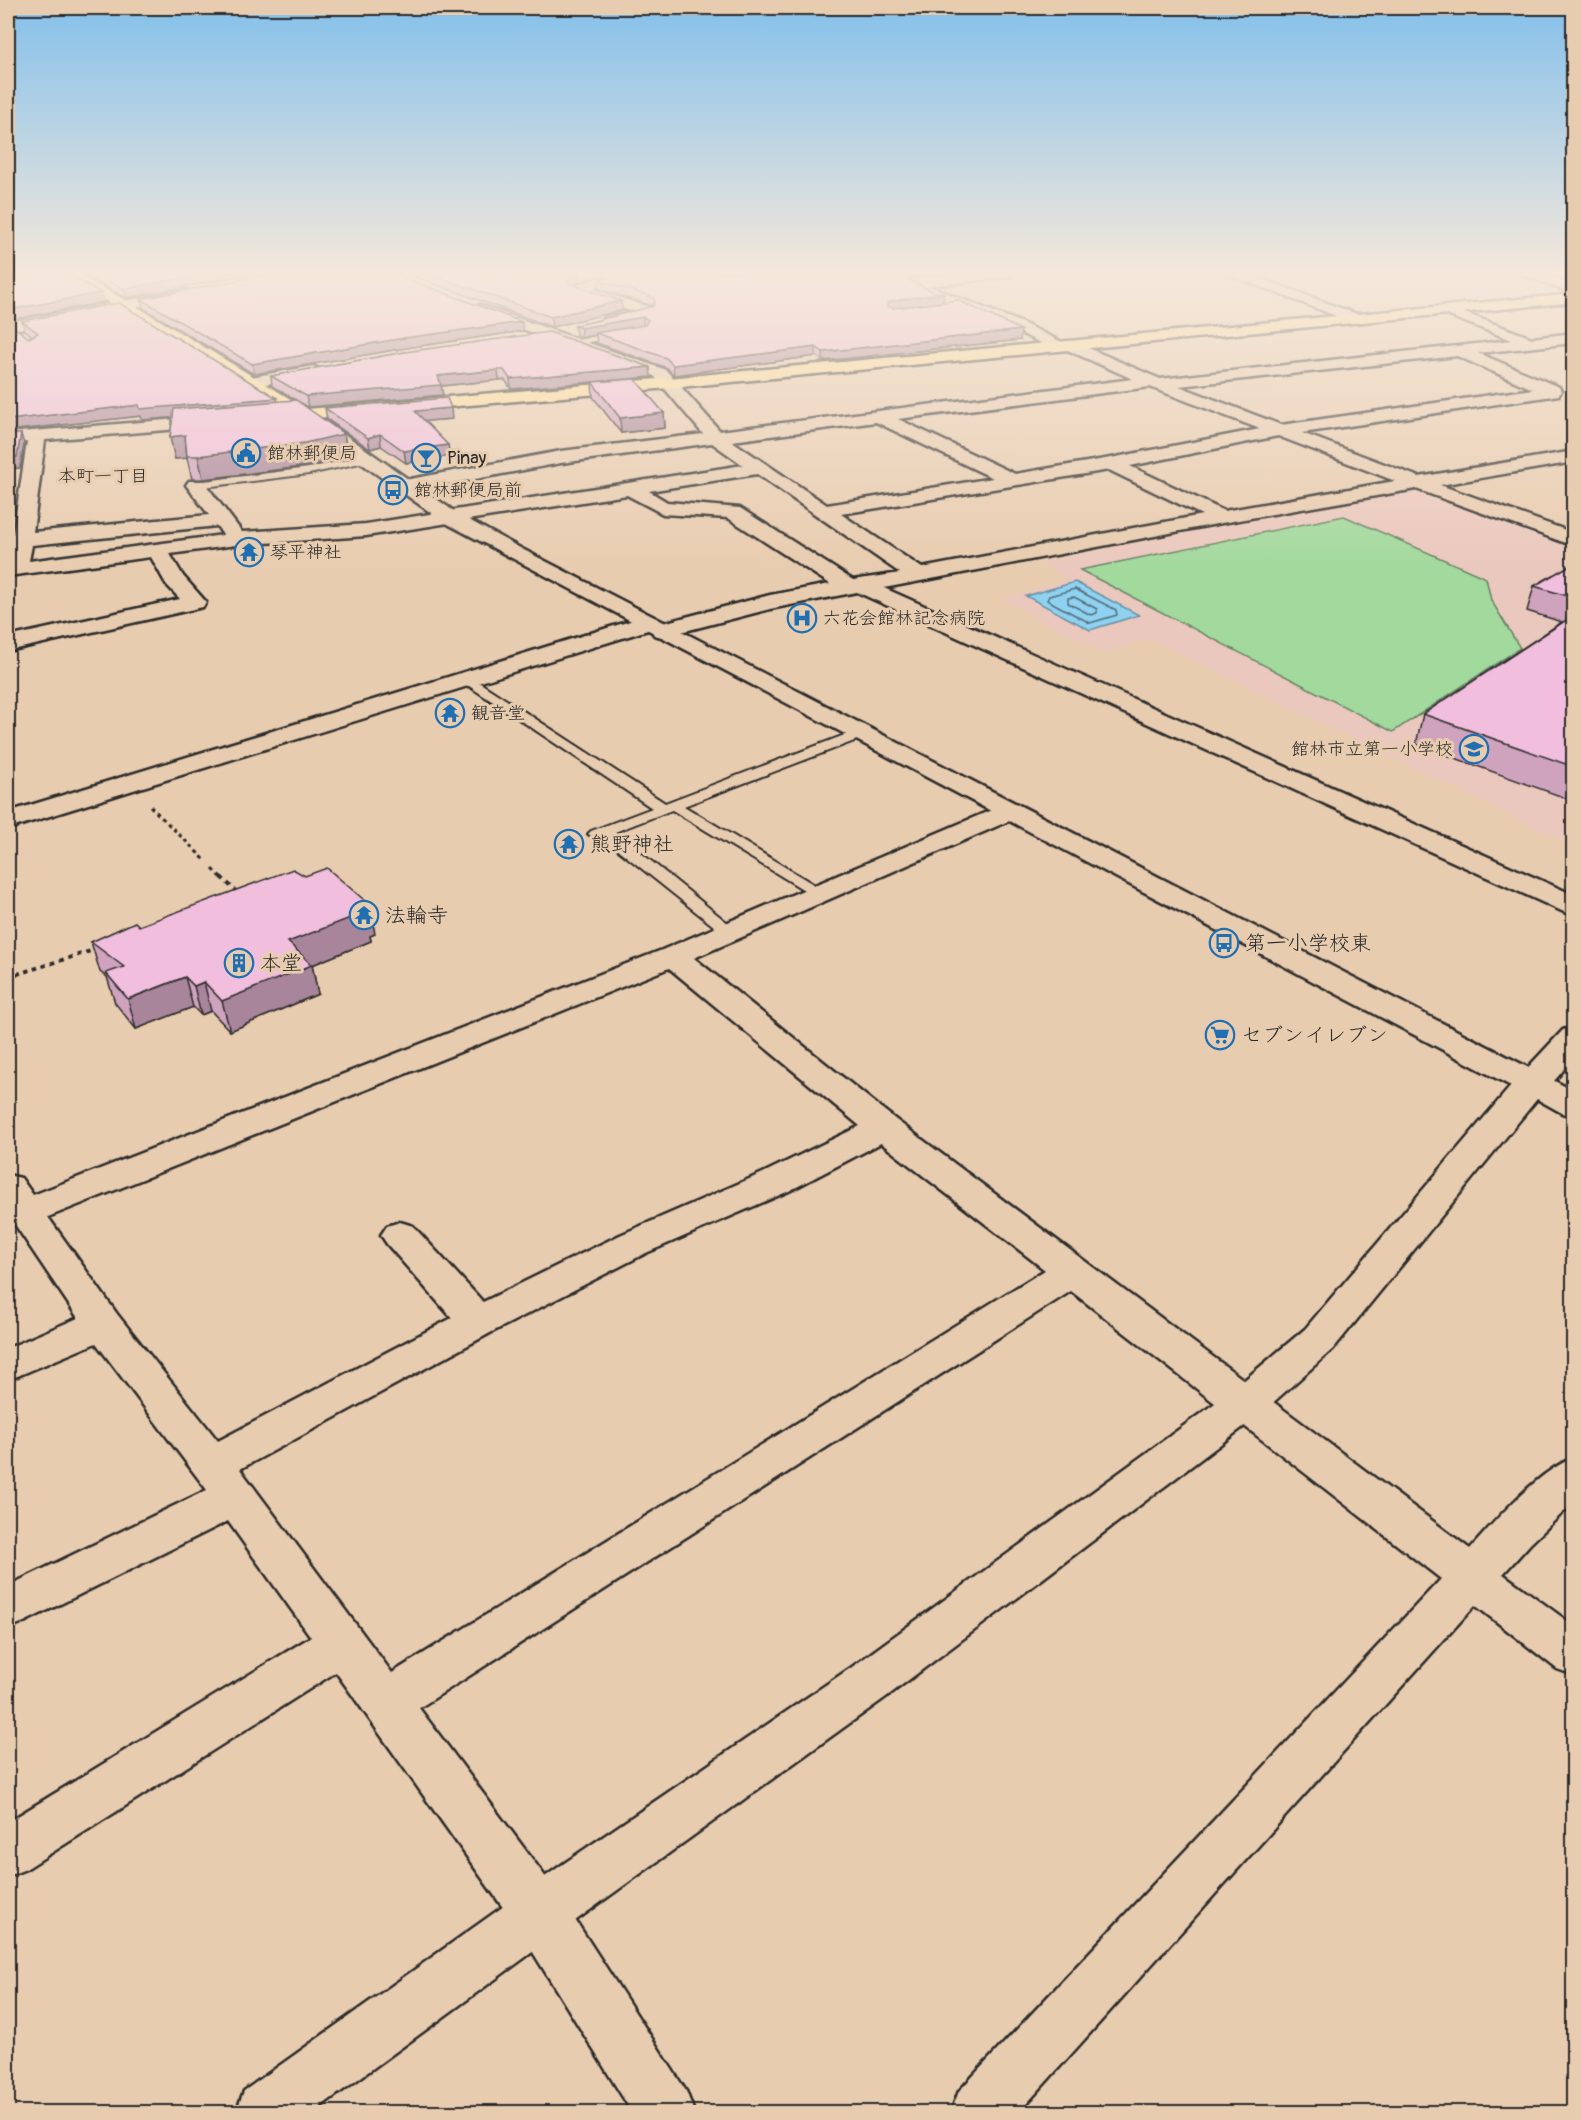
<svg xmlns="http://www.w3.org/2000/svg" width="1581" height="2120" viewBox="0 0 1581 2120" font-family="Pangolin,'Klee One',sans-serif">
  <style>
    .built { fill: #ebc8bd }
    .green { fill: #a2d99d; stroke: #668264; stroke-width: 1.5 }
    .water { fill: #8ed1f0; stroke: #668fa1; stroke-width: 1.5 }
    .lines { fill: none; stroke-linecap: round; stroke-linejoin: round }
    .shore { stroke: #536d7a; stroke-width: 1.5 }
    .service-casing { stroke: #2b2b2b; stroke-width: 4 }
    .minor-casing { stroke: #2b2b2b; stroke-width: 5 }
    .tertiary-casing { stroke: #2b2b2b; stroke-width: 5 }
    .primary-casing { stroke: #2b2b2b; stroke-width: 5 }
    .path-far1 { stroke: #2b2b2b; stroke-width: 3; stroke-dasharray: 4 4; stroke-linecap: butt }
    .path { stroke: #2b2b2b; stroke-width: 4; stroke-dasharray: 4.5 4.5; stroke-linecap: butt }
    .service { fill: #e8ccaf; fill-rule: evenodd }
    .minor { fill: #e8ccaf; fill-rule: evenodd }
    .tertiary { fill: #e8ccaf; fill-rule: evenodd }
    .primary { fill: #fedd96; fill-rule: evenodd }
    .wall { fill: #cfa3be; stroke: #2b2b2b; stroke-width: 1.5 }
    .shaded-wall { fill: #a9859b; stroke: #2b2b2b; stroke-width: 1.5 }
    .building { fill: #f1bedd; stroke: #2b2b2b; stroke-width: 1.5 }
    .labels { text-anchor: middle; stroke-width: 6; stroke-linejoin: round; paint-order: stroke }
    .far-poi-label { font-size: 18px; fill: #2b2b2b; stroke: #e8ccaf; text-anchor: start }
    .far-neighbourhood-label { font-size: 18px; fill: #2b2b2b; stroke: #e8ccaf }
    .poi-label { font-size: 21px; fill: #2b2b2b; stroke: #e8ccaf; text-anchor: start }
  </style>
  <rect width="100%" height="100%" fill="#e8ccaf"/>
  <filter id="ink" filterUnits="userSpaceOnUse"><feTurbulence type="fractalNoise" baseFrequency=".0167" numOctaves="2"/><feDisplacementMap in="SourceGraphic" scale="12" xChannelSelector="R" yChannelSelector="G"/><feConvolveMatrix kernelMatrix="1 2 1 2 8 2 1 2 1" color-interpolation-filters="sRGB"/></filter>
  <g filter="url(#ink)">
    <!-- built -->
    <path class="built" d="M1417 488 1573 545V846L1149 639 1104 653 1003 600 1067 579 1041 562Z"/>
    <!-- green -->
    <path class="green" d="M1344 516 1486 578 1491 600 1520 648 1393 732 1080 570Z"/>
    <!-- water -->
    <path class="water" d="M1075 582 1139 615 1090 630 1026 596Z"/>
    <g class="lines">
      <!-- shore -->
      <path class="shore" d="M1075 589 1116 610 1117 615 1090 623 1047 600 1049 596Z
        M1074 597 1097 609V613L1091 615 1068 603V598Z"/>
      <!-- service casing -->
      <g class="service-casing">
        <path id="service" d="M619 331 622 332V336L573 345 569 342Z
          M365 456 370 459 369 461 309 474 196 488 191 485 196 482 309 468Z
          M468 675 665 803 855 731H865L867 734 865 737 684 806 828 893 826 896H814L672 810 615 832 739 932 731 937 725 935 602 837 596 839 588 834 591 831 652 808 463 682 462 679 463 676Z"/>
      </g>
      <!-- minor casing -->
      <g class="minor-casing">
        <path id="minor" d="M878 273H899L913 279 964 273H1015L1008 277 929 286 1020 322 1062 342H1074L1160 379 1512 340 1441 313 1439 310 1441 307 1446 306 1532 338 1574 333V343L1478 353 1559 387 1561 391 1559 395 1302 433 1419 477 1574 451V462L1440 485 1574 533V546L1416 489 1222 523 884 588 1574 895V915L1564 912 857 592 770 609 662 637 654 635 651 629 8 829V812L640 618 648 616 656 618 659 624 770 595 830 584 728 518 663 514 627 495 366 536 236 545 170 554 183 576 206 602 203 607 8 651V637L180 599 166 584 151 557 8 576 11 547H8V535L13 534 27 442 8 443V433L215 416 221 417 224 421 221 425 215 426 45 440 33 532 209 515 186 485 189 481H203L242 532 366 524 743 465 712 443 561 463 405 492 398 490 395 486 398 482 405 480 561 451 703 434 654 376 475 312 473 309 480 305 666 370 720 431 1133 379 1065 349H1053L1010 328ZM1457 356 1533 389 1281 425 1179 386ZM1150 387 1260 429 1111 458 1015 474 898 419ZM876 422 993 478 827 505 732 441ZM1278 436 1395 481 1224 511 1130 466ZM1109 470 1202 515 922 568 841 514ZM757 474 900 573 853 580 740 508 667 502 649 491ZM217 526 223 535 29 561 32 545Z
          M1518 273H1540L1574 285V294Z
          M601 277 608 281 592 289 652 308 654 311 652 314 610 325 605 323 602 320 605 317 631 311 573 292 571 289 573 286Z
          M314 366 322 371 320 374 251 387 243 382 251 377Z
          M1008 803 1018 805 1021 811 1018 817 694 958 896 1120 1470 1549C1494 1522 1540 1469 1574 1458V1502L1530 1544 1503 1574 1574 1626V1675L1557 1669 1475 1605 1019 2112H951L959 2091 1441 1579 1071 1291 419 1708 559 1895 686 2091 694 2112H632L521 1933 336 1672 26 1869 8 1876V1822L311 1637 228 1521 24 1622 8 1628V1586L207 1490 96 1343 8 1380V1348L78 1318 8 1214V1175L21 1178 33 1195 662 950ZM669 968 860 1126 763 1173 620 1235 483 1302 413 1226 400 1222 387 1226 381 1235 387 1244 452 1318 218 1441 117 1314 48 1217ZM881 1143 1045 1270 392 1673 240 1469 492 1332 646 1253 789 1191Z
          M1574 1027V1057C1557 1076 1548 1098 1520 1090L1515 1083 1520 1076 1563 1030Z"/>
      </g>
      <!-- tertiary casing -->
      <g class="tertiary-casing">
        <path id="tertiary" d="M1225 273H1246L1362 316 1365 319 1362 322H1352Z
          M186 290 191 291 193 294 191 297 8 331V322Z
          M308 412 314 413 458 514 522 549 1574 1091V1116L1562 1113 1537 1099 1333 1349 1259 1415 886 1697 601 1902 313 2112H236L244 2091 563 1864 852 1667 1229 1393 1305 1329 1511 1086 444 522 302 421 299 417 302 413Z"/>
      </g>
      <!-- primary casing -->
      <g class="primary-casing">
        <path id="primary" d="M57 273H75L131 303 307 409 669 378 1574 294V302L669 388 304 419 298 418 121 309Z"/>
      </g>
      <!-- path-far1 -->
      <path class="path-far1" d="M150 806 205 860
        M213 869 223 879"/>
      <!-- path -->
      <path class="path" d="M221 877 238 893
        M8 977 97 949"/>
      <!-- service -->
      <use href="#service" class="service"/>
      <!-- minor -->
      <use href="#minor" class="minor"/>
      <!-- tertiary -->
      <use href="#tertiary" class="tertiary"/>
      <!-- primary -->
      <use href="#primary" class="primary"/>
    </g>
    <!-- wall -->
    <path class="wall" d="M81 273H254L126 298Z
      M405 273H579V282L574 285 621 301 622 310 552 327Z
      M598 280 943 302 1020 340 823 361 816 356 674 375 667 368 597 343 596 335 581 337 576 335 575 326 653 306 599 289Z
      M141 299 523 331 406 348 254 374 143 308Z
      M22 321 277 398V401L344 434 348 456 309 466 203 479H192L187 458 175 459 170 437 173 417 142 420 141 416 8 431V323L29 338 32 336 25 330Z
      M405 352 651 377 607 381 664 413 665 428 621 433 593 397 592 382 511 389 505 380H499L441 386 443 395 308 407 272 386 271 376Z
      M325 408 452 419 425 421 450 456 406 463 381 446 370 449 327 419Z
      M1574 563V801L1416 744 1423 714 1562 622 1527 611 1534 586Z
      M139 926 375 934 370 936 371 941 312 965 318 994 230 1031 211 1011 201 1015 193 1007 136 1029 115 1003 107 977 100 972 91 942Z"/>
    <!-- shaded-wall -->
    <path class="shaded-wall" d="M205 273H254L126 298 124 289Z
      M579 273V282L569 288 568 280Z
      M101 293 104 302 8 320V321V310Z
      M944 293 943 303 888 311V302Z
      M621 301 622 310 552 327 551 317Z
      M643 317V326L596 333V335L581 337V328Z
      M522 322 523 331 406 348 254 374 252 364 404 338Z
      M1021 330 1020 340 823 361V352Z
      M816 347V356L674 375 673 365Z
      M650 367 651 377 511 389 510 379Z
      M498 370 499 380 441 386 443 395 308 407 306 396 438 376Z
      M277 398 279 409 142 420 141 416 8 431V420L139 405Z
      M451 408 452 419 416 422 415 411Z
      M664 413 665 428 621 433 620 418Z
      M21 434 24 444 20 468 8 469V458Z
      M344 434 348 456 309 466 203 479 198 456Z
      M380 434 381 446 370 449 368 438Z
      M185 435 187 458 175 459 170 437Z
      M448 445 450 456 406 463 404 451Z
      M370 905 375 934 370 936 371 941 312 965 318 994 230 1031 222 1001 288 942Z
      M185 977 193 1007 136 1029 128 999Z
      M204 982 211 1011 201 1015 194 986Z"/>
    <!-- building -->
    <path class="building" d="M8 273H67L101 293 8 310Z
      M95 273H205L124 289Z
      M276 273H392L522 322 404 338 252 364 141 299Z
      M428 273H578L568 280 570 284 621 301 551 317Z
      M637 273H894L934 292 944 293 888 302 887 306 893 308 958 300 1021 330 823 352 816 347 673 365 666 358 596 333 645 325 648 320 643 317 581 328 575 326 653 306 655 301 652 297 598 280Z
      M119 303 277 398 140 409 139 405 8 420V323L29 338 38 333 22 321Z
      M549 332 650 367 510 379 504 370H498L438 376 441 385 306 396 271 376 405 352Z
      M635 379 664 413 620 418 592 382Z
      M447 398 451 408 415 411 448 445 404 451 380 434 368 438 325 408Z
      M296 400 344 434 305 443 198 456H187L185 435 170 437 174 409Z
      M8 434H21L17 457 8 458Z
      M1574 563V598L1534 586Z
      M1574 615V767L1423 714Z
      M327 868 370 905 362 908 366 912 288 942 312 965 222 1001 204 982 194 986 185 977 128 999 106 973 124 967 91 942 135 922 139 926 293 869 305 876Z"/>
  </g>
  <!-- sky -->
  <linearGradient id="sky" x2="0" y2="1"><stop stop-color="#84c0eb"/><stop offset="0.48" stop-color="#f5e8db"/><stop offset="1" stop-color="#f5e8db" stop-opacity="0"/></linearGradient>
  <rect width="1581" height="570" fill="url(#sky)"/>
  <!-- icons -->
  <defs>
    <g id="civic-ring" transform="scale(1.5)"><circle r="9.5" fill="#e8ccaf" stroke="#1f6fb2" stroke-width="1.5"/><path d="M-.6-6.5H3V-4.5H.6V-3L4-1V1h2V6H-6V1h2V-1L-.6-3ZM-1.2 2.5V6h2.4V2.5Z" fill="#1f6fb2"/></g>
    <g id="bar-ring" transform="scale(1.5)"><circle r="9.5" fill="#e8ccaf" stroke="#1f6fb2" stroke-width="1.5"/><path d="M-6-5H6L.8 .8V4.5H3.5V6h-7V4.5H-.8V.8Z" fill="#1f6fb2"/></g>
    <g id="bus-ring" transform="scale(1.5)"><circle r="9.5" fill="#e8ccaf" stroke="#1f6fb2" stroke-width="1.5"/><path d="M-5-6H5V4H4V6H2V4H-2V6H-4V4H-5ZM-3.5-4V0h7V-4ZM-3.5 1.2v1.5H-2V1.2ZM2 1.2v1.5H3.5V1.2Z" fill="#1f6fb2"/></g>
    <g id="temple-ring" transform="scale(1.5)"><circle r="9.5" fill="#e8ccaf" stroke="#1f6fb2" stroke-width="1.5"/><path d="M0-6L5-2H3V0L6.5 2.5H4V6H1.5V3h-3V6H-4V2.5H-6.5L-3 0V-2H-5Z" fill="#1f6fb2"/></g>
    <g id="hospital-ring" transform="scale(1.5)"><circle r="9.5" fill="#e8ccaf" stroke="#1f6fb2" stroke-width="1.5"/><path d="M-5-5h3v3.5h4V-5h3V5h-3V1.5h-4V5h-3Z" fill="#1f6fb2"/></g>
    <g id="school-ring" transform="scale(1.5)"><circle r="9.5" fill="#e8ccaf" stroke="#1f6fb2" stroke-width="1.5"/><path d="M0-5L7-2L0 1L-7-2ZM-4 1L0 2.5L4 1V4Q0 6-4 4Z" fill="#1f6fb2"/></g>
    <g id="building-ring" transform="scale(1.5)"><circle r="9.5" fill="#e8ccaf" stroke="#1f6fb2" stroke-width="1.5"/><path d="M-4-6H4V6H1V3H-1V6H-4ZM-2.5-4.3h1.7v1.8h-1.7ZM.8-4.3h1.7v1.8H.8ZM-2.5-1h1.7V.8h-1.7ZM.8-1h1.7V.8H.8Z" fill="#1f6fb2"/></g>
    <g id="supermarket-ring" transform="scale(1.5)"><circle r="9.5" fill="#e8ccaf" stroke="#1f6fb2" stroke-width="1.5"/><path d="M-6-5.5h2.5l.6 2H6L4.5 2H-2.5L-4.4-4H-6ZM-1.5 3.2a1.3 1.3 0 1 0 .1 0ZM3 3.2a1.3 1.3 0 1 0 .1 0Z" fill="#1f6fb2"/></g>
  </defs>
  <g fill-rule="evenodd">
    <use href="#civic-ring" x="246" y="453"/>
    <use href="#bar-ring" x="426" y="458"/>
    <use href="#bus-ring" x="393" y="490"/>
    <use href="#temple-ring" x="249" y="552"/>
    <use href="#hospital-ring" x="802" y="618"/>
    <use href="#temple-ring" x="450" y="713"/>
    <use href="#school-ring" x="1474" y="749"/>
    <use href="#temple-ring" x="569" y="844"/>
    <use href="#temple-ring" x="364" y="915"/>
    <use href="#bus-ring" x="1224" y="943"/>
    <use href="#building-ring" x="239" y="963"/>
    <use href="#supermarket-ring" x="1220" y="1035"/>
  </g>
  <g class="labels">
    <!-- far-poi labels -->
    <g class="far-poi-label">
      <text x="267" y="459">館林郵便局</text>
      <text x="447" y="464">Pinay</text>
      <text x="414" y="496">館林郵便局前</text>
      <text x="270" y="558">琴平神社</text>
      <text x="823" y="624">六花会館林記念病院</text>
      <text x="471" y="719">観音堂</text>
      <text x="1453" y="755" text-anchor="end">館林市立第一小学校</text>
    </g>
    <!-- far-neighbourhood labels -->
    <g class="far-neighbourhood-label">
      <text x="103" y="482">本町一丁目</text>
    </g>
    <!-- poi labels -->
    <g class="poi-label">
      <text x="590" y="851">熊野神社</text>
      <text x="385" y="922">法輪寺</text>
      <text x="1245" y="950">第一小学校東</text>
      <text x="260" y="970">本堂</text>
      <text x="1241" y="1042">セブンイレブン</text>
    </g>
  </g>
  <!-- margin -->
  <rect width="1581" height="2120" fill="none" stroke="#e8ccaf" stroke-width="30"/>
  <rect x="15" y="15" width="1551" height="2090" fill="none" stroke="#2b2b2b" stroke-width="2" filter="url(#ink)"/>
</svg>
